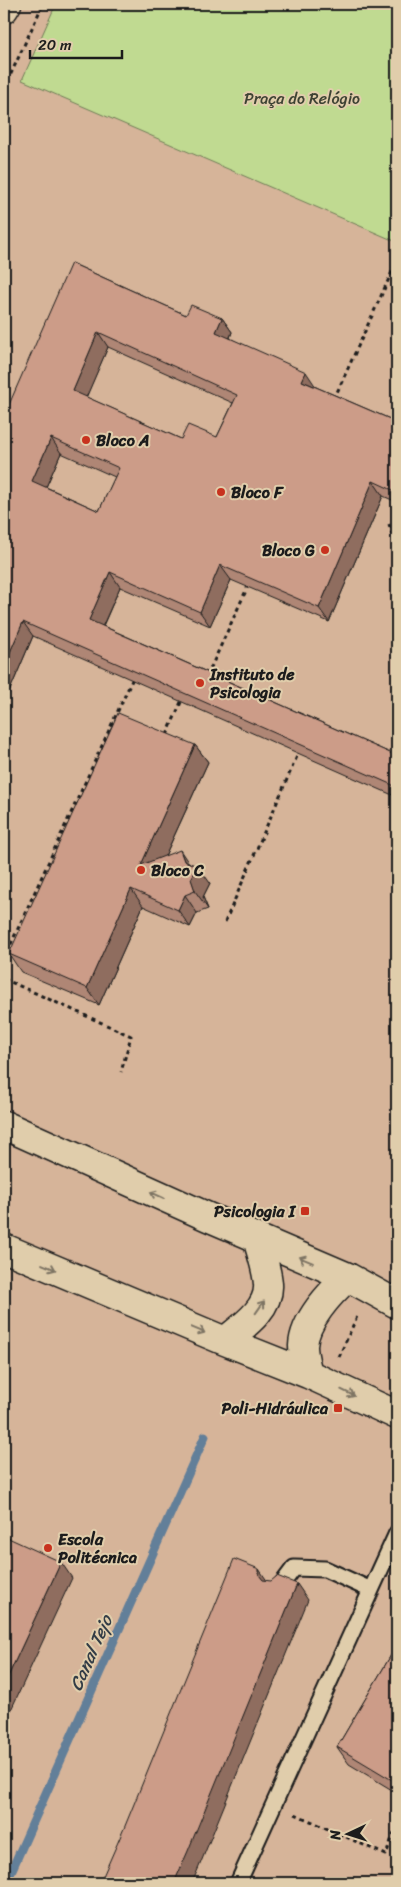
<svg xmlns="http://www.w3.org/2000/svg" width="401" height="1887" viewBox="0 0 401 1887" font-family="Sriracha,sans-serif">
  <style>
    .built { fill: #d6b499 }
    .green { fill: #c0da91; stroke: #6e7b56 }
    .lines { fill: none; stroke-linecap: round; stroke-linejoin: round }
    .stream { stroke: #627f99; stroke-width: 9 }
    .service-casing { stroke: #1c1c1c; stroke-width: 19 }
    .tertiary-casing { stroke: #1c1c1c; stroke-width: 31 }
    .path { stroke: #1c1c1c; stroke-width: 3; stroke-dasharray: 4 4; stroke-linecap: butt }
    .service { stroke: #e0cdab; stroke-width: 15 }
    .tertiary { stroke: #e0cdab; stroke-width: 28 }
    .wall { fill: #af8675; stroke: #1c1c1c; fill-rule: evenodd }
    .shaded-wall { fill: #8f6d5f; stroke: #1c1c1c }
    .building { fill: #cc9c88; stroke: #1c1c1c; fill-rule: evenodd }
    .oneway { stroke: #7e7464 }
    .poi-dot { fill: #c8321e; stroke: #e0cdab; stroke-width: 2 }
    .labels { text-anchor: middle; stroke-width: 4; stroke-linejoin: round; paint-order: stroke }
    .park-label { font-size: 16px; fill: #3d4233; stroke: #e0cdab }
    .poi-label { font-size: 16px; font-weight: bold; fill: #1c1c1c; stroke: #e0cdab; text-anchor: start }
    .water-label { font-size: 18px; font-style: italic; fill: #333d46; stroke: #e0cdab }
  </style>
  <rect width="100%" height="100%" fill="#e0c2a4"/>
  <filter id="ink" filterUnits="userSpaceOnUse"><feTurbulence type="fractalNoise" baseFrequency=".02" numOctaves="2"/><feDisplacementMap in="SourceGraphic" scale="10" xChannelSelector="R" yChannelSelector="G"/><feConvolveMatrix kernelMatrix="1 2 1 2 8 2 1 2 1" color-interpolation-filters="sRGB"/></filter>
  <g filter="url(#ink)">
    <!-- built -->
    <path class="built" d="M4 4H397V1883H4Z"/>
    <!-- green -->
    <path class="green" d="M56 4H397V242L22 80Z"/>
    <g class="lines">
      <!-- stream -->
      <path class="stream" d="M6 1883 205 1436"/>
      <!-- service casing -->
      <g class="service-casing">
        <path id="service" d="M279 1588 294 1568 325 1569 371 1590
          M238 1883 397 1533"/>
      </g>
      <!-- tertiary casing -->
      <g class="tertiary-casing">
        <path id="tertiary" d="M4 9 7 4
          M4 1125 208 1217 348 1277 397 1304
          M4 1248 225 1341 308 1374 397 1415
          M225 1341C242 1327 270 1309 268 1284 267 1269 261 1253 257 1238
          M308 1374C306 1365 303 1355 303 1346 304 1321 330 1293 348 1277"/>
      </g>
      <!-- path -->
      <path class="path" d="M4 89 43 4
        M334 399 397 261
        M389 524 397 551
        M207 676 249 584
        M167 735 181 702
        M225 922 298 754
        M4 959 133 678
        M4 979 131 1036 121 1072
        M339 1357 358 1314
        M295 1814 386 1855 397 1824"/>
      <!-- service -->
      <use href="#service" class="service"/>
      <!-- tertiary -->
      <use href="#tertiary" class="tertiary"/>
    </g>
    <!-- wall -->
    <path class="wall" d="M71 263 186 315 222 318 232 332 230 338 316 387 397 422V502L383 496 329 622 231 580 210 626 120 587 103 626 397 756V797L33 636 4 704ZM108 347 233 403 217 437 181 439 86 397ZM61 453 115 477 99 511 46 487Z
      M195 745 208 762 165 856 189 862 210 883 203 897 208 909 197 913 190 927 143 906 99 1005 21 972 9 954Z
      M397 1645V1793L349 1764 337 1747Z"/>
    <!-- shaded-wall -->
    <path class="shaded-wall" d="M222 318 232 332 226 347 216 332Z
      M98 332 108 347 83 405 73 391Z
      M306 372 316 387 302 381Z
      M51 438 61 453 42 496 32 481Z
      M373 481 383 496 329 622 319 608Z
      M220 565 231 580 210 626 200 612Z
      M110 572 120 587 99 634 89 620Z
      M23 622 33 636 4 704V666Z
      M195 745 208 762 153 882 141 865Z
      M180 850 192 868 198 866 210 883 203 897 208 909 195 891Z
      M131 889 143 906 99 1005 87 988Z
      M185 895 197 913 190 927 178 910Z
      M61 1562 72 1578 4 1725V1685Z
      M259 1569 270 1585V1591L259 1575Z
      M297 1584 308 1600 199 1867 192 1883H174Z"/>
    <!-- building -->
    <path class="building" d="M71 263 186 315 191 305 222 318 216 332 306 372 302 381 397 422V492L373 481 319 608 220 565 200 612 110 572 89 620 397 756V787L23 622 4 666V416ZM98 332 237 395 217 437 188 425 181 439 73 391ZM51 438 119 468 99 511 32 481Z
      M118 713 195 745 141 865 180 850 184 861 198 866 191 879 195 891 185 895 178 910 131 889 87 988 9 954Z
      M4 1536 61 1562 4 1685Z
      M234 1559 259 1569V1575L263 1580 271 1581 277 1576 297 1584 188 1851 174 1883H100L125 1826Z
      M397 1645V1783L337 1747Z"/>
    <!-- one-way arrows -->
    <defs><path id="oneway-shaft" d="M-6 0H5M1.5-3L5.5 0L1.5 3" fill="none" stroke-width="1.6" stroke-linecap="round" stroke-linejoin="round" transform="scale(1.25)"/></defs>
    <g class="oneway">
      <use href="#oneway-shaft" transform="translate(157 1195) rotate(-156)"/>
      <use href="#oneway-shaft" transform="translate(306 1260) rotate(-157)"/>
      <use href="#oneway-shaft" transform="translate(49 1267) rotate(23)"/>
      <use href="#oneway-shaft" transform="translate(260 1307) rotate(-55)"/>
      <use href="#oneway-shaft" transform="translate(198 1330) rotate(23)"/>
      <use href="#oneway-shaft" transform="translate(348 1393) rotate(26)"/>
    </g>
  </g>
  <!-- markers -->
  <g class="poi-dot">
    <circle cx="86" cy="440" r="5"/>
    <circle cx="221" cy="492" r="5"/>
    <circle cx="325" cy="550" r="5"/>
    <circle cx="200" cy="683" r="5"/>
    <circle cx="141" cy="870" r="5"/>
    <rect x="300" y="1206" width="10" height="10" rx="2.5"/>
    <rect x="333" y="1403" width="10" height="10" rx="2.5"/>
    <circle cx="48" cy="1548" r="5"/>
  </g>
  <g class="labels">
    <!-- park labels -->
    <g class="park-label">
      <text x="302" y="104">Praça do Relógio</text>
    </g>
    <!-- poi labels -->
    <g class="poi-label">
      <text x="96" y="446">Bloco A</text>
      <text x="231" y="498">Bloco F</text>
      <text x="315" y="556" text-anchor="end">Bloco G</text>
      <text x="210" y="680">Instituto de<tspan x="210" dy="18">Psicologia</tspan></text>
      <text x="151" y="876">Bloco C</text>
      <text x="295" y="1217" text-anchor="end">Psicologia I</text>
      <text x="328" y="1414" text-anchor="end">Poli-Hidráulica</text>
      <text x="58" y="1545">Escola<tspan x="58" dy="18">Politécnica</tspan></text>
    </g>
    <!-- water labels -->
    <g class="water-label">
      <text transform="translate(91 1653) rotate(-66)" y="6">Canal Tejo</text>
    </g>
  </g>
  <!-- margin -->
  <rect width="401" height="1887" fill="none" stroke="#e0cdab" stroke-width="20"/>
  <rect x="10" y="10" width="381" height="1867" fill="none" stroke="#1c1c1c" stroke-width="2" filter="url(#ink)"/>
  <!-- north arrow -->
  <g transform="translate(348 1834) rotate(266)" stroke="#e0cdab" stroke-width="4" paint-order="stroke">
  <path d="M0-4L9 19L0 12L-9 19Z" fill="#1c1c1c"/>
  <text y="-8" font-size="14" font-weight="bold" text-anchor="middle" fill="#1c1c1c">N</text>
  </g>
  <!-- scale -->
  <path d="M30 50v8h92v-8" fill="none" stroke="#1c1c1c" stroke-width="2.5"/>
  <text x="38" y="50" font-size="15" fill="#1c1c1c" stroke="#e0cdab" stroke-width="4" paint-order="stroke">20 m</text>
</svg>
